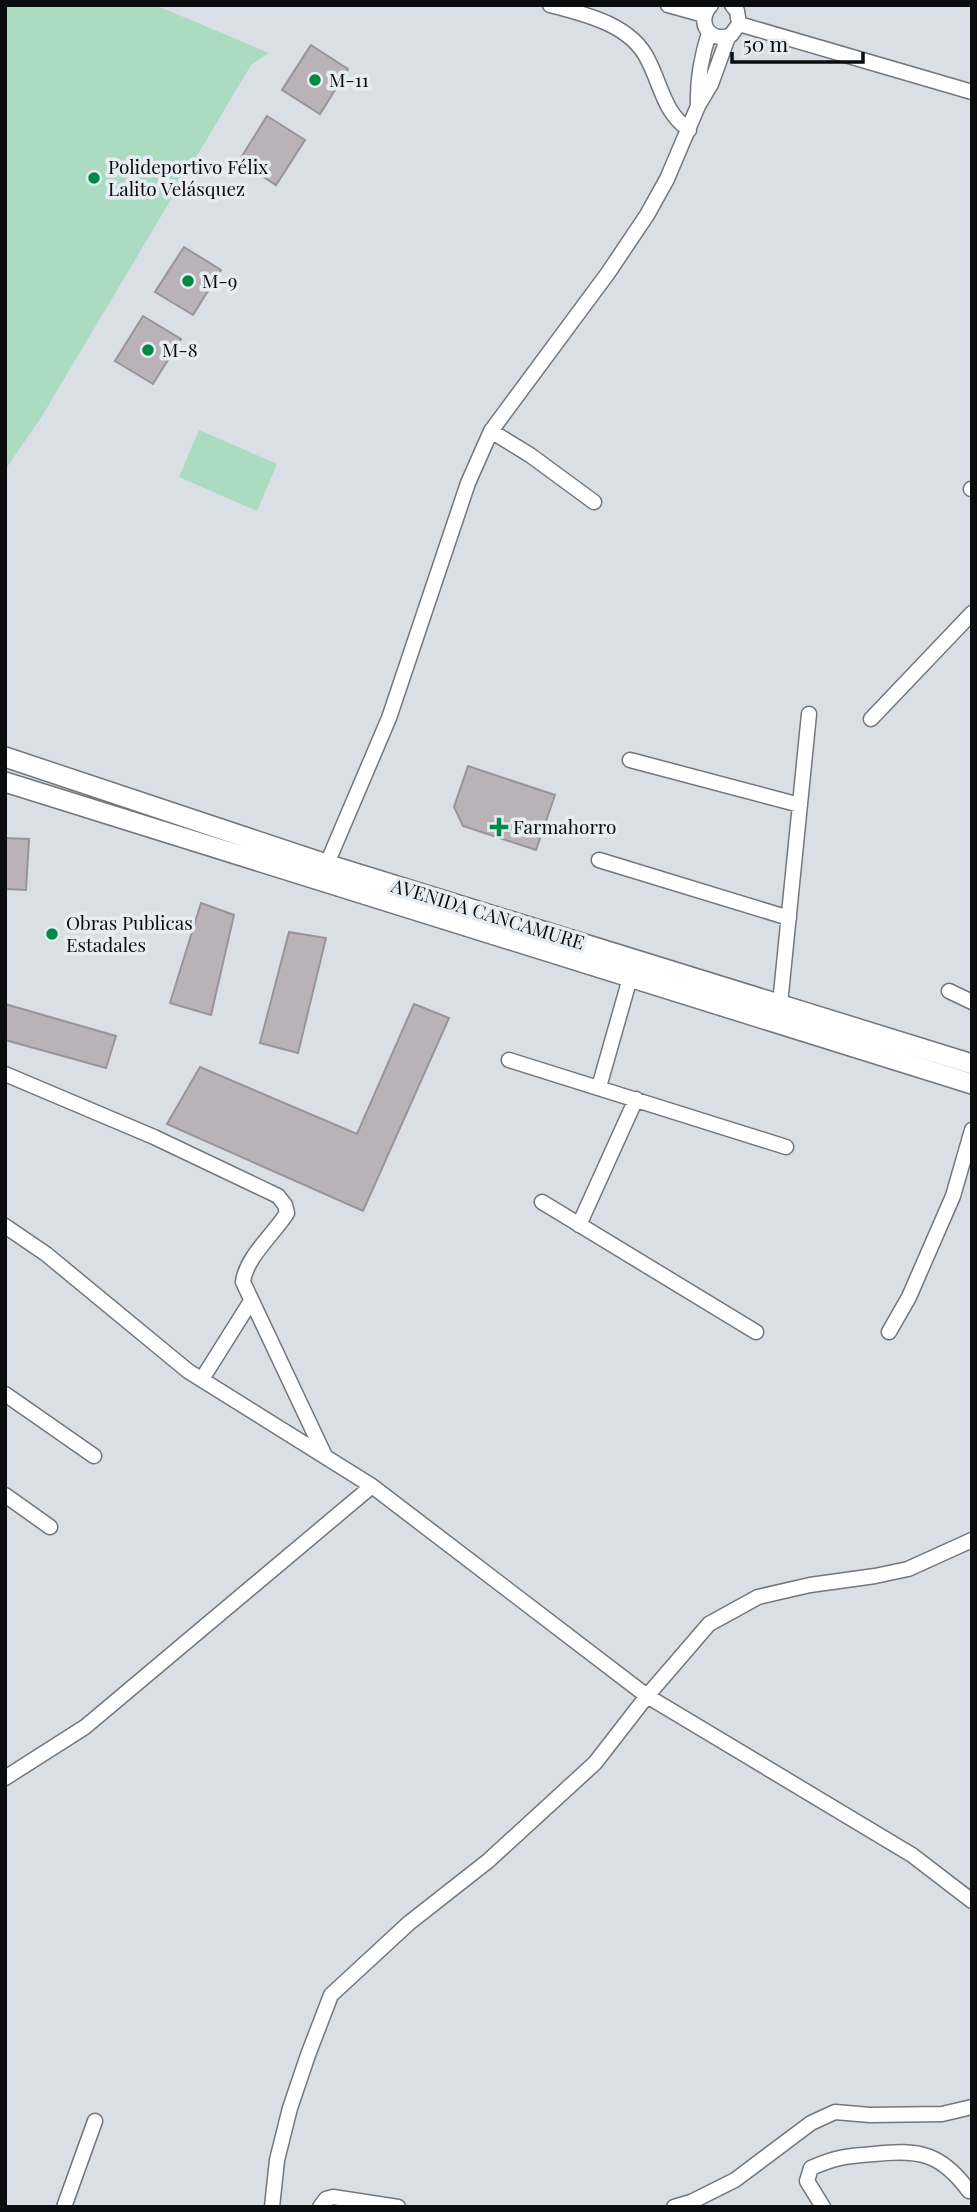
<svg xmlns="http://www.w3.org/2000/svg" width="977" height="2212" viewBox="0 0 977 2212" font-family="'Playfair Display',serif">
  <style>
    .green { fill: #abdbc0 }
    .building { fill: #b9b3b7; stroke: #9a9397; stroke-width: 2 }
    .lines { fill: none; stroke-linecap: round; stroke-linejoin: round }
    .street-casing { stroke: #71777b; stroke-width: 17 }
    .secondary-casing { stroke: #71777b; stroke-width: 22 }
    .street { stroke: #fff; stroke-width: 14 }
    .secondary { stroke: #fff; stroke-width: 19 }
    .poi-dot { fill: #008a48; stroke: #e6ecf1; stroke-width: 2.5 }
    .labels { text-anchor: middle; stroke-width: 7; stroke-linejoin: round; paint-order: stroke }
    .poi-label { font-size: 19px; fill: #0a0c0d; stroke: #e6ecf1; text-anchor: start }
    .street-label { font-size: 19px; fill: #0a0c0d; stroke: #e6ecf1 }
  </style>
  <rect width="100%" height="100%" fill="#d9dfe4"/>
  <!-- green -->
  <path class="green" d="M5 5H155L269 53 251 65 42 416 5 470Z
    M199 430 277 464 257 511 179 477Z"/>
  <!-- building -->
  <path class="building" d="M311 45 348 69 320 114 282 90Z
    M267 116 305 140 276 185 239 161Z
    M184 247 221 270 193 315 155 292Z
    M143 316 181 339 153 384 115 361Z
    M468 766 555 795 536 850 463 826 454 807Z
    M5 838 29 839 26 890 5 889Z
    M201 903 234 915 211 1015 170 1003Z
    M289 932 326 938 298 1053 260 1043Z
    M5 1004 116 1036 106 1068 5 1040Z
    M414 1004 449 1018 363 1211 167 1124 200 1067 357 1134Z"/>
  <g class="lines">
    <!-- street casing -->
    <g class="street-casing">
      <path id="street" d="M550 5C584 14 631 24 648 60 662 87 663 111 689 130
        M668 5 704 15
        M711 5C695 22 710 44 731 35L739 24 737 11 732 5
        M739 24 972 92
        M698 105C697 79 701 58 709 33
        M491 431 530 455 594 502
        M971 489H972
        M871 719 972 613
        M630 760 800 805
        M599 860 789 918
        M323 873 389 718 468 483 491 431 608 273 647 215 667 179 698 106 711 84 728 37
        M949 991 972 1002
        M780 1004 809 714
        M509 1060 786 1147
        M5 1074 154 1137 278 1196 285 1205 287 1213C274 1234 246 1257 243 1282L325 1456
        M599 1087 630 978
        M542 1202 756 1332
        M579 1225 636 1099
        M5 1226 46 1254 188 1371 372 1486 647 1696 912 1855 972 1901
        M889 1332 909 1297 953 1196 972 1130
        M202 1379 251 1301
        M5 1394 94 1456
        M5 1495 50 1527
        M5 1778 85 1727 372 1486
        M64 2207 95 2121
        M272 2207 277 2160 290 2108 308 2055 331 1995 409 1923 488 1861 595 1763 647 1696 709 1624 758 1597 810 1585 875 1576 908 1569 972 1540
        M320 2207 326 2199 333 2197 398 2207
        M674 2207 691 2202 735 2180 811 2123 835 2112 870 2115 942 2114 972 2107
        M823 2207 807 2181 811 2168C836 2157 847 2156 874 2154 919 2149 941 2153 969 2191"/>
    </g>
    <!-- secondary casing -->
    <g class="secondary-casing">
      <path id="secondary" d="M5 757 326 864 972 1064
        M5 782 972 1084"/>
    </g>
    <!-- street -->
    <use href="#street" class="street"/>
    <!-- secondary -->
    <use href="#secondary" class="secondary"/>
  </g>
  <!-- markers -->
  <g class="poi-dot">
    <circle cx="315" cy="80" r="7"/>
    <circle cx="94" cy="178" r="7"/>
    <circle cx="188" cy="281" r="7"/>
    <circle cx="148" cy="350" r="7"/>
    <path d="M495.5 816.5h7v7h7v7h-7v7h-7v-7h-7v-7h7z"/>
    <circle cx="52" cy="934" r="7"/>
  </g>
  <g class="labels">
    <!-- poi labels -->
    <g class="poi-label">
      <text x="329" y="87">M-11</text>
      <text x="108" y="174">Polideportivo Félix<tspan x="108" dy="22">Lalito Velásquez</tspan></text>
      <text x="202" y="288">M-9</text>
      <text x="162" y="357">M-8</text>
      <text x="513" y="834">Farmahorro</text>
      <text x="66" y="930">Obras Publicas<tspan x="66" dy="22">Estadales</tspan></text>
    </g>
    <!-- street labels -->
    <g class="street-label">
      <text transform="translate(488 914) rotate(17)" y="7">AVENIDA CANCAMURE</text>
    </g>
  </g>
  <!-- border -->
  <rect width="977" height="2212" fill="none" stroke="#0a0c0d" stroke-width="14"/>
  <!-- scale -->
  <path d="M732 52v10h131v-10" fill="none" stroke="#0a0c0d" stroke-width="3.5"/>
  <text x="743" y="52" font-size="21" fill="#0a0c0d" stroke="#e6ecf1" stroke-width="5" paint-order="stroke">50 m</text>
</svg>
